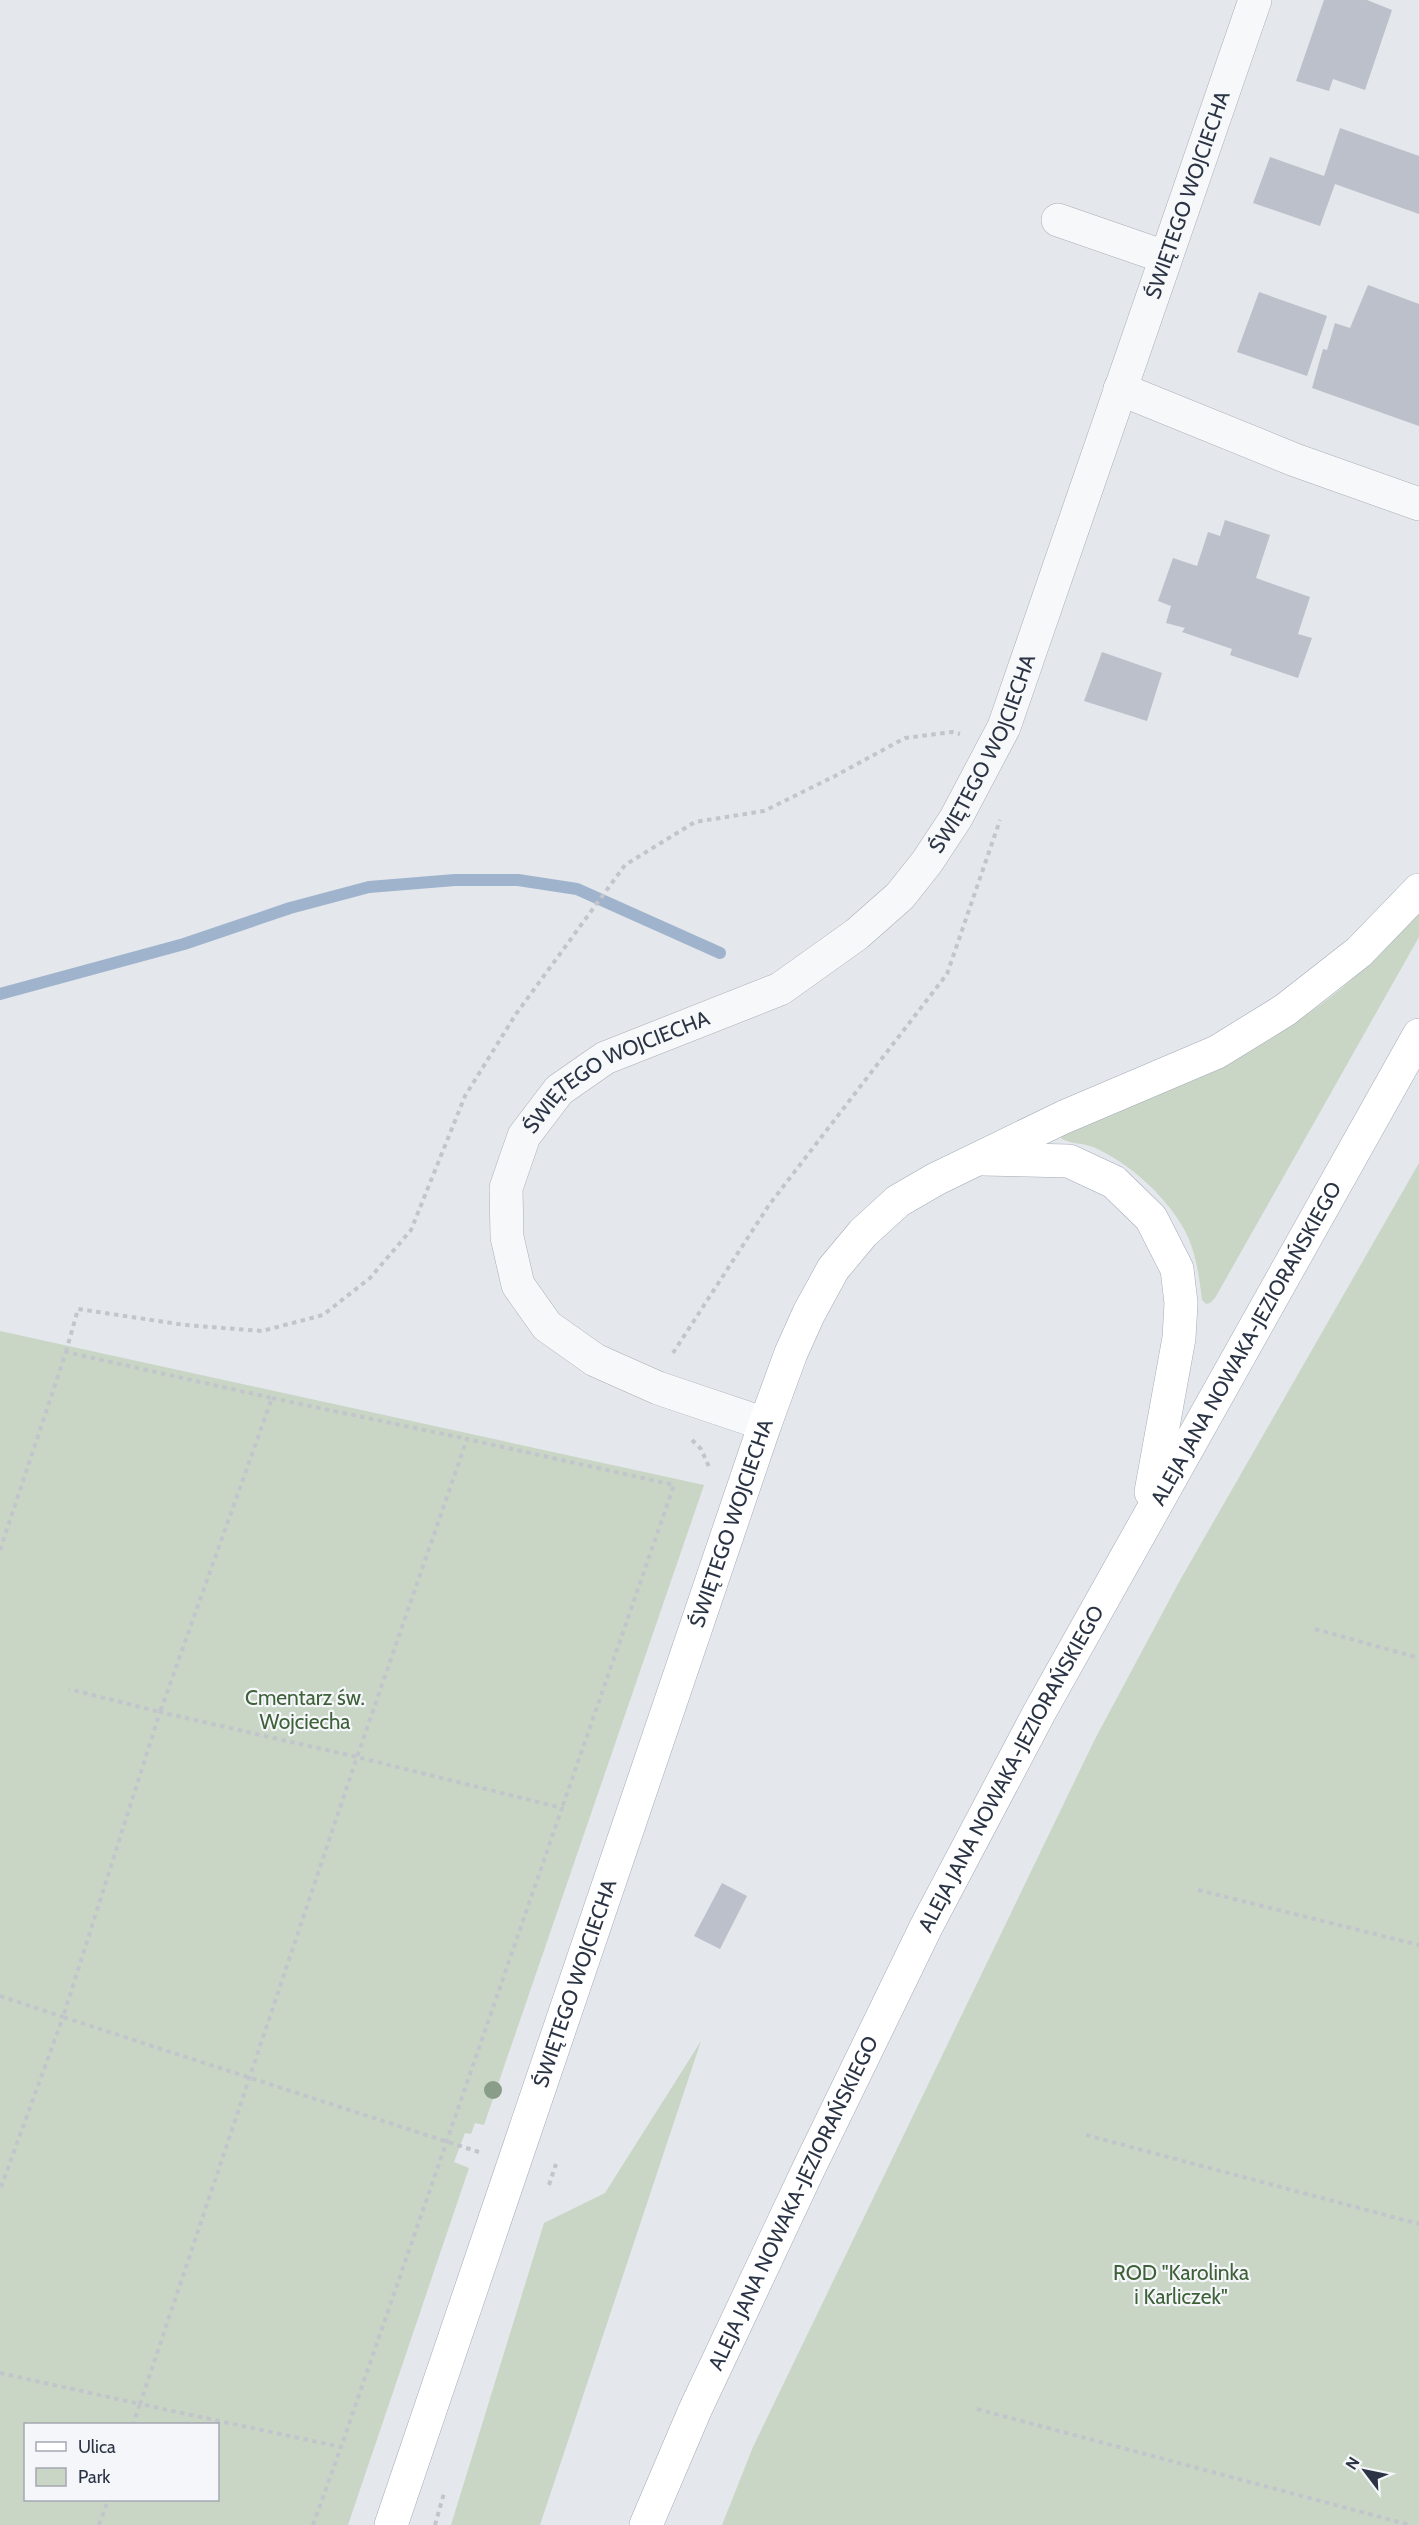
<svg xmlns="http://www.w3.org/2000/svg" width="1419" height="2525" viewBox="0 0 1419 2525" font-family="Cabin,sans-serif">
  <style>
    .green { fill: #c9d6c5; fill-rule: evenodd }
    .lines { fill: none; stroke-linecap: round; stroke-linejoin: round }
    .stream { stroke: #9fb4cc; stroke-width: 12 }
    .building { fill: #bbc0ca }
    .minor-casing { stroke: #a9aeb7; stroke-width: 34 }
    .major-casing { stroke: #a3abb8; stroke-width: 34 }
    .path { stroke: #c2c5cb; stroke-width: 4; stroke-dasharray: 4.5 4.5; stroke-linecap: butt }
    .minor { stroke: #f7f8fa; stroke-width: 33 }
    .major { stroke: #fff; stroke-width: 33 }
    .tree { fill: #899d89 }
    .labels { text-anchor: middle; stroke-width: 4.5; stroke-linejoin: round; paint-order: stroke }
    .street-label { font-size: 21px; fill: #2b3445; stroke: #f4f6f9 }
    .park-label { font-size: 21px; fill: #3f6138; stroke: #f4f6f9 }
  </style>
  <rect width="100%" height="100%" fill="#e4e7ec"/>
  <!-- green -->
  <path class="green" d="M1419 909V937L1215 1298 1210 1303 1206 1304 1202 1300C1199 1276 1196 1251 1184 1229 1165 1195 1128 1162 1093 1147 1083 1143 1071 1144 1062 1139L1060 1135 1069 1129C1161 1094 1253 1057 1332 996 1364 972 1391 939 1419 909Z
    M1419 1163V2525H722L753 2447 1095 1739 1179 1582Z
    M0 1331 704 1485 484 2125 475 2123 471 2134 465 2133 454 2162 469 2168 348 2525H0ZM26 2424H218V2500H26Z
    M701 2041 540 2525H451L544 2223 605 2193Z"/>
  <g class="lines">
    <!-- stream -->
    <path class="stream" d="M0 994 184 944 290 908 369 887 455 880H518L577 889 720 953"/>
  </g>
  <!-- building -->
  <path class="building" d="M1324 0H1367L1392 10 1365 90 1333 79 1329 91 1296 81Z
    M1340 128 1419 156V214L1335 184 1320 226 1253 203 1270 157 1324 176Z
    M1368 285 1419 304V426L1312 388 1323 349 1327 350 1335 323 1350 328Z
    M1259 292 1327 316 1307 376 1237 352Z
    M1225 520 1270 535 1256 578 1310 597 1298 634 1312 638 1298 678 1230 655 1232 649 1182 632 1185 628 1166 623 1171 606 1158 601 1173 558 1197 566 1208 532 1220 536Z
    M1102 652 1162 673 1147 721 1084 701Z
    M722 1883 747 1896 720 1949 694 1936Z"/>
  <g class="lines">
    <!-- minor casing -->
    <g class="minor-casing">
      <g id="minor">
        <path d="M1058 220 1165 257"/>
        <path d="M1120 389 1295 460 1419 504"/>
        <path id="s1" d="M765 1424 658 1388 595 1360 547 1326 518 1285 507 1237 506 1188 524 1136 559 1090 605 1058 780 989 857 934 900 896 927 862 956 818 1004 727 1255 0"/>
      </g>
    </g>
    <!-- major casing -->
    <g class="major-casing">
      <g id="major">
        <path d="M983 1159 1069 1161 1114 1182 1151 1218 1177 1269 1181 1303 1179 1338 1151 1492"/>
        <path id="s2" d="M391 2525 765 1424 791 1353 809 1313 833 1269 863 1233 898 1201 936 1179 1064 1117 1217 1052 1285 1010 1359 952 1419 890"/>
        <path id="s3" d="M646 2525 695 2410 809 2168 926 1927 1039 1713 1419 1035"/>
      </g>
    </g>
    <!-- path -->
    <path class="path" d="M66 1352 78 1309 185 1325 262 1331 323 1315 370 1278 411 1230 465 1096 516 1014 625 865 695 822 764 811 835 776 905 738 952 732 960 734
      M673 1353 769 1205 947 974 1000 820
      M272 1398 467 1439
      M692 1440 701 1449 710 1469
      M0 1550 66 1352 272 1398 160 1712 69 1689
      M1315 1629 1419 1658
      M1198 1890 1419 1945
      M0 1996 63 2017 0 2190
      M1086 2135 1419 2224
      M479 2152C340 2107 201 2062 63 2017L160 1712 357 1757 140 2404 341 2447 562 1808 357 1757 467 1439 674 1485 562 1808
      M549 2185 556 2164
      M0 2373 140 2404 133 2424
      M977 2409 1410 2525
      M99 2525 108 2500
      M313 2525 341 2447
      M435 2525 444 2493"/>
    <!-- minor -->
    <use href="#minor" class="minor"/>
    <!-- major -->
    <use href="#major" class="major"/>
  </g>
  <!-- trees -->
  <circle class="tree" cx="493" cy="2090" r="9"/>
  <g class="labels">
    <!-- street labels -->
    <g class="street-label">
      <text dy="7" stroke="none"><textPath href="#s1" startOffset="1660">ŚWIĘTEGO WOJCIECHA</textPath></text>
      <text dy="7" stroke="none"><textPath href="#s1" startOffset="1064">ŚWIĘTEGO WOJCIECHA</textPath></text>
      <text dy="7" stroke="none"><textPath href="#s1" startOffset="560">ŚWIĘTEGO WOJCIECHA</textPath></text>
      <text dy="7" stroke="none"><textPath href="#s3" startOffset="1326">ALEJA JANA NOWAKA-JEZIORAŃSKIEGO</textPath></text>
      <text dy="7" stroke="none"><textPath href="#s2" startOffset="1058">ŚWIĘTEGO WOJCIECHA</textPath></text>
      <text dy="7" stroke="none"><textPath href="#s3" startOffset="840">ALEJA JANA NOWAKA-JEZIORAŃSKIEGO</textPath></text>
      <text dy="7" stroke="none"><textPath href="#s2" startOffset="572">ŚWIĘTEGO WOJCIECHA</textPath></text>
      <text dy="7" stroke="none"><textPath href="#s3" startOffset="354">ALEJA JANA NOWAKA-JEZIORAŃSKIEGO</textPath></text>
    </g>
    <!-- park labels -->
    <g class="park-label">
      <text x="305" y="1705">Cmentarz św.<tspan x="305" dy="24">Wojciecha</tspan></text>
      <text x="1181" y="2280">ROD "Karolinka<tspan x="1181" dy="24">i Karliczek"</tspan></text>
    </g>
  </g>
  <!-- legend -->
  <rect x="24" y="2423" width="195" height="78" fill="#f4f6f9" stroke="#a4a8b1" stroke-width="1.5"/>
  <rect x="36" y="2442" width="30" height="9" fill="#ffffff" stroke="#a4a8b1" stroke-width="1.5"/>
  <text x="78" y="2453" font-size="18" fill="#2b3445">Ulica</text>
  <rect x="36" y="2468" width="30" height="18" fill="#c9d6c5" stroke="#a4a8b1" stroke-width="1.5"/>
  <text x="78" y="2483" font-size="18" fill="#2b3445">Park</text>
  <!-- north arrow -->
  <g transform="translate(1365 2471) rotate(302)" stroke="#f4f6f9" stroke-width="4.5" paint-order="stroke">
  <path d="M0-4.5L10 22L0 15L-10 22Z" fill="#2b3445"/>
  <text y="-9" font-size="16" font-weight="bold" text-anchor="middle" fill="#2b3445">N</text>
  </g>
</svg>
